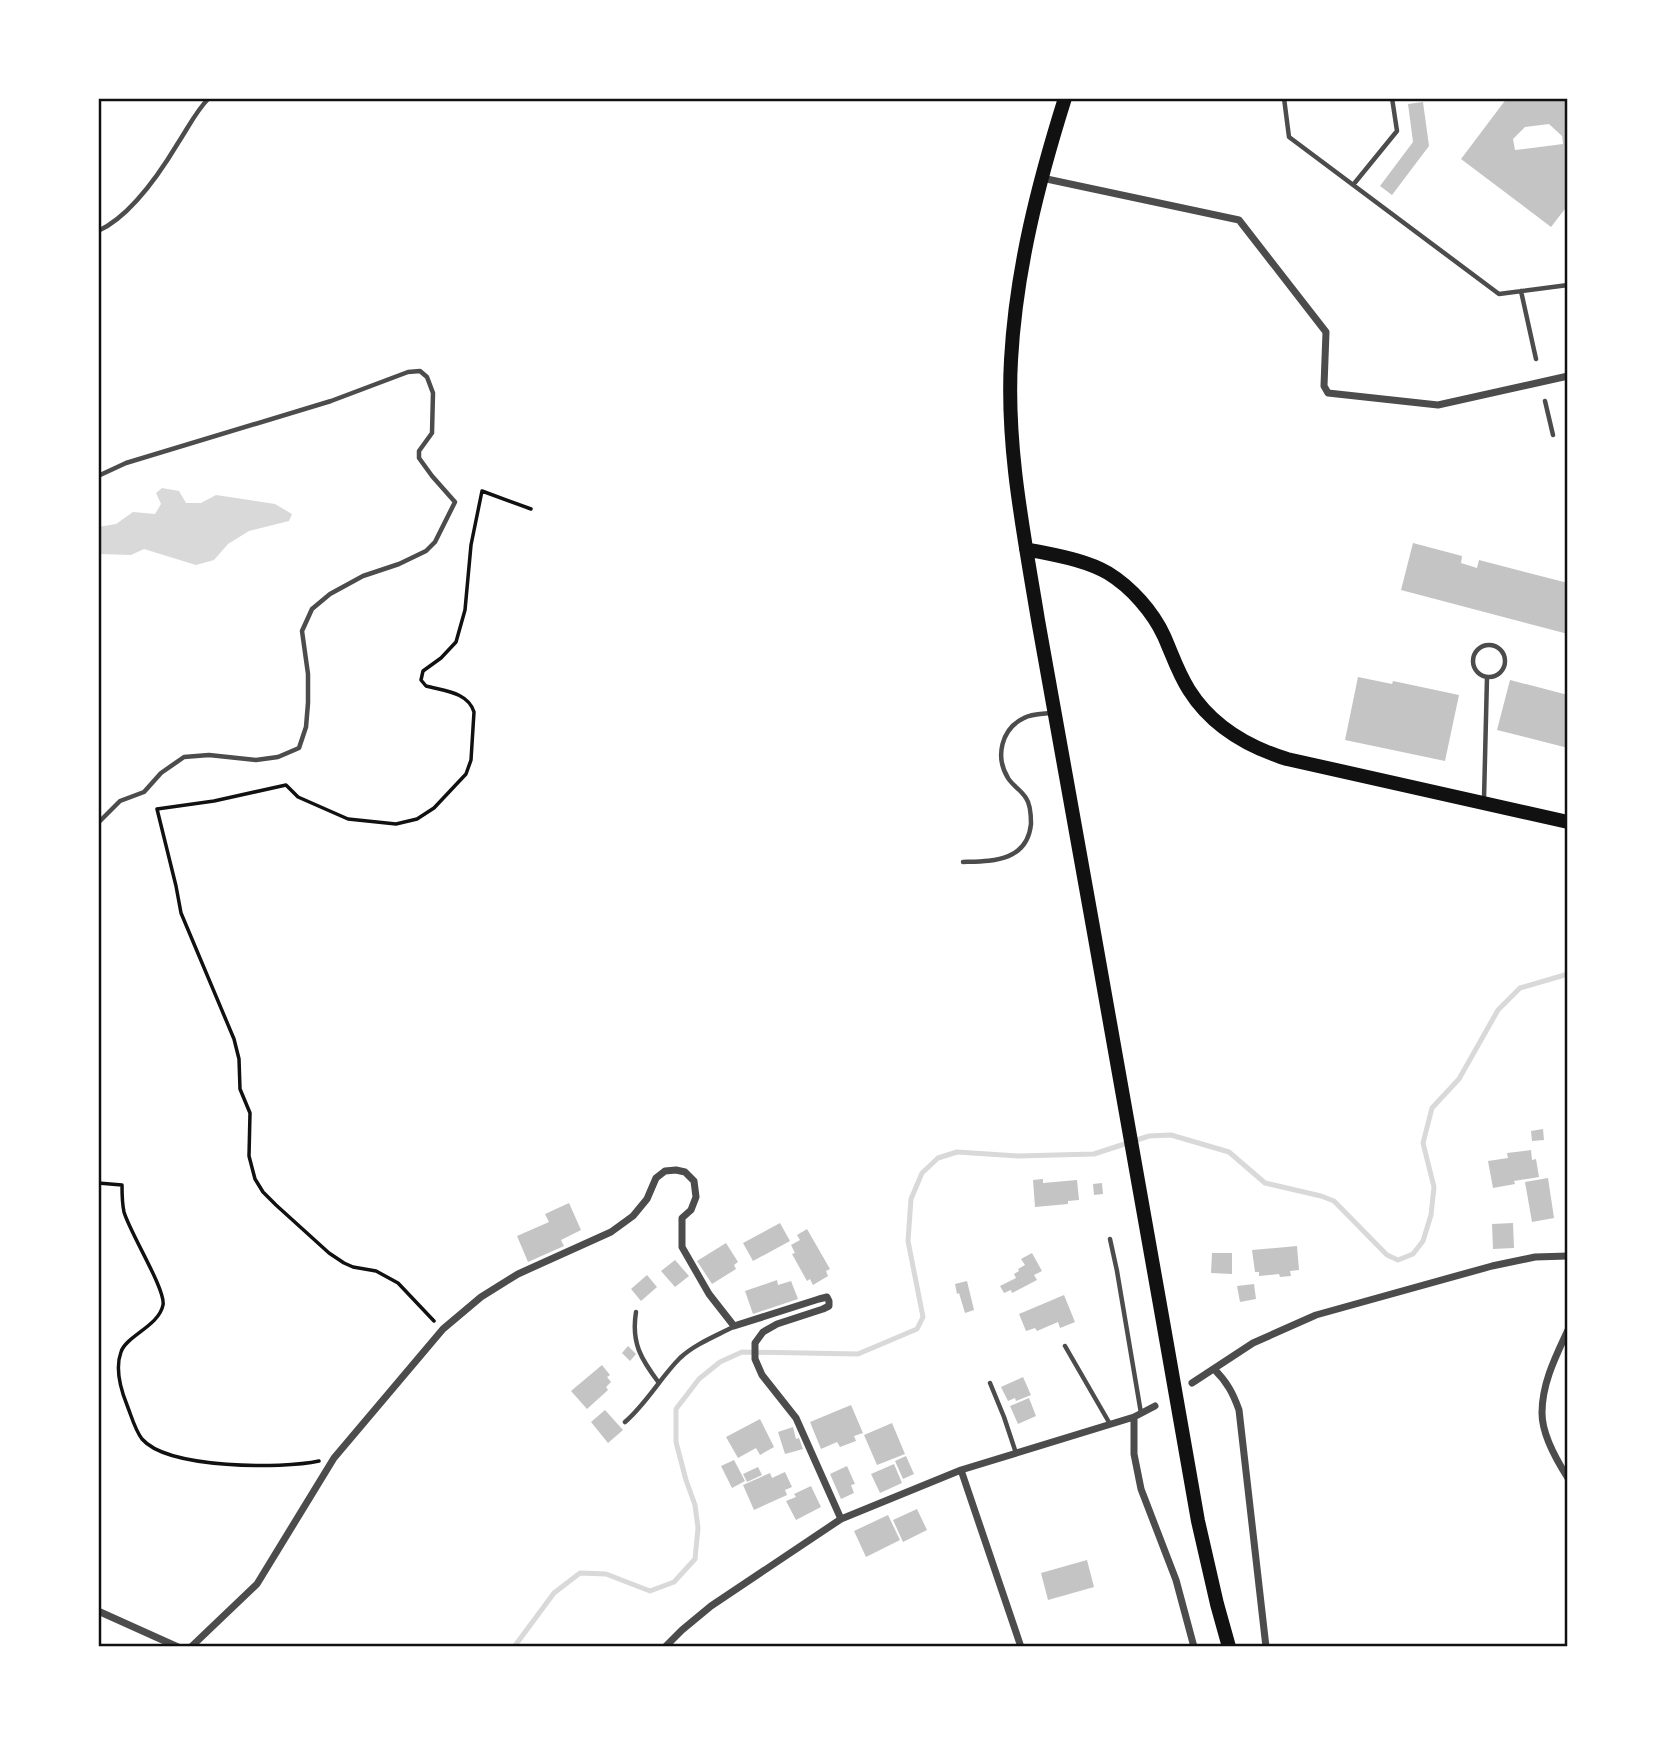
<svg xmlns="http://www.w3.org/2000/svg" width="1666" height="1745" viewBox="0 0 1666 1745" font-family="Raleway,sans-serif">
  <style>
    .water { fill: #d9d9d9 }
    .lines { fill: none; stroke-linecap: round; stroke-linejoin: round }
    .stream { stroke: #d9d9d9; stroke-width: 5 }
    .building { fill: #c4c4c4; fill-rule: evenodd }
    .path { stroke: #111; stroke-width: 3.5 }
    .service { stroke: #4c4c4c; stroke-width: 4.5 }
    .minor { stroke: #4c4c4c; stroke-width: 7 }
    .primary { stroke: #111; stroke-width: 14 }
    .neatline { fill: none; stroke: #111; stroke-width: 2.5 }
  </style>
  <rect width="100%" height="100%" fill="#fff"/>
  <!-- water -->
  <path class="water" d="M162 488 179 491 186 503H201L216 495 275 504 292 514 289 521 249 531 228 544 214 560 196 565 144 549 131 555 100 554 98 553V527L116 524 133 512 155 514 161 504 156 493Z"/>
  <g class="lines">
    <!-- stream -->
    <path class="stream" d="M514 1647 554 1593 580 1573 606 1574 650 1591 674 1582 695 1559 698 1528 695 1505 686 1480 676 1442V1409L699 1379 720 1362 742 1352 858 1354 917 1329 923 1317 908 1241 911 1199 922 1173 938 1158 957 1152 1018 1156 1094 1154 1149 1136 1171 1135 1229 1152 1265 1183 1321 1196 1334 1201 1387 1255 1398 1260 1413 1254 1423 1241 1431 1215 1434 1187 1423 1143 1432 1108 1459 1079 1498 1010 1520 988 1568 974"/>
  </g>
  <!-- building -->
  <path class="building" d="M1507 98H1568V205L1551 227 1461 159ZM1549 124 1562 136 1563 144 1515 150 1513 139 1525 127Z
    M1423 102 1429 146 1392 195 1380 186 1413 142 1408 104Z
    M1413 543 1462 556 1461 563 1477 568 1479 560 1568 583V634L1401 590Z
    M1358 677 1392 684 1393 681 1459 695 1445 761 1345 740Z
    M1510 680 1568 695V748L1497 730Z
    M1543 1129 1544 1140 1532 1141 1531 1131Z
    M1531 1150 1532 1160 1536 1159 1539 1177 1514 1181 1515 1184 1493 1188 1488 1161 1508 1158 1507 1153Z
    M1548 1178 1554 1218 1532 1222 1525 1182Z
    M1043 1179V1183L1077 1180 1079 1200 1068 1201V1204L1035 1207 1033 1180Z
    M1102 1183 1103 1194 1094 1195 1093 1184Z
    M569 1203 581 1230 561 1240 564 1246 528 1262 517 1236 549 1222 545 1214Z
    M780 1223 790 1241 753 1261 743 1243Z
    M1513 1223 1514 1248 1493 1249 1492 1224Z
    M807 1229 830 1269 826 1271 828 1276 813 1285 810 1279 807 1281 792 1254 795 1253 791 1245 800 1240 797 1235Z
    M726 1243 738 1262 734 1265 736 1269 712 1284 697 1261Z
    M1297 1246 1299 1270 1290 1271 1291 1276 1280 1277 1279 1274 1259 1276V1272H1255L1252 1250Z
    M1032 1253 1042 1271 1034 1275 1037 1280 1012 1293 1011 1290 1004 1293 1000 1286 1016 1278 1014 1274 1019 1271 1018 1269 1025 1265 1021 1259Z
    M1212 1253H1232V1274L1211 1273Z
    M675 1260 689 1276 675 1287 661 1271Z
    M647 1275 657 1287 641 1301 631 1289Z
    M777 1280 778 1285 791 1281 798 1299 753 1314 745 1291Z
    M967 1281 974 1310 965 1313 959 1293 957 1294 955 1284Z
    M1254 1284 1256 1299 1240 1302 1237 1286Z
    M1064 1295 1075 1322 1060 1328 1058 1322 1037 1331 1035 1328 1026 1331 1019 1314Z
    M628 1346 636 1354 630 1361 622 1353Z
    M602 1365 610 1375 607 1377 611 1382 606 1387 608 1390 587 1409 571 1391Z
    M1023 1377 1031 1395 1016 1401 1015 1398 1008 1401 1001 1387Z
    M1029 1398 1036 1416 1018 1424 1010 1406Z
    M851 1405 863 1433 854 1436 856 1441 840 1447 837 1442 821 1449 810 1422Z
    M605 1410 623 1430 608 1443 591 1422Z
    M760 1419 774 1447 760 1455 756 1448 738 1458 726 1437Z
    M892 1423 905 1454 877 1465 864 1435Z
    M793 1427 796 1439 799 1438 803 1449 785 1454 778 1432Z
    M906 1456 914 1474 903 1479 895 1461Z
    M734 1460 745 1481 732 1488 721 1466Z
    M894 1464 902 1483 880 1493 871 1474Z
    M847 1466 855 1484 851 1485 854 1493 841 1499 830 1474Z
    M758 1467 762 1475 747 1482 743 1474Z
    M785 1472 792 1487 785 1490 787 1495 754 1510 743 1485 770 1473 772 1478Z
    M811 1486 821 1507 796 1520 786 1501 796 1497 794 1494Z
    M917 1509 927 1530 903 1542 893 1520Z
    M888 1515 900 1540 866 1557 854 1531Z
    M1087 1560 1094 1587 1048 1600 1041 1573Z"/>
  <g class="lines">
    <!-- path -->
    <path class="path" d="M98 1183 122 1185C122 1194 122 1203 124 1212 130 1233 166 1290 163 1305 159 1326 126 1336 121 1352 115 1368 121 1390 127 1405 131 1415 135 1430 142 1439 168 1469 282 1469 319 1461
      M434 1321 398 1283 376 1271 353 1267 344 1263 329 1253 276 1205 263 1192 255 1179 249 1156 250 1113 240 1089 239 1059 234 1039 181 913 176 886 157 809 214 801 286 785 298 797 348 819 396 824 417 819 434 808 466 774 471 760 474 712C468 692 444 691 426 686L421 680 423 671 441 658 456 642 465 610 471 545 482 491 531 509"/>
    <!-- service -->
    <path class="service" d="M1284 98 1289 137 1499 294 1568 285
      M1353 185 1397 131 1392 98
      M98 231C131 216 160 173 178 143 188 128 196 111 209 98
      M1521 291 1536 359
      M1545 401 1553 435
      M98 476 126 463 331 401 408 372 420 371 427 377 433 393 432 433 419 451V458L432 476 455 502 435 542 426 551 399 564 363 576 330 594 312 609 302 631 308 674V703L306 727 299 748 278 757 256 760 209 755 184 757 161 773 144 792 120 801 98 823
      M1473 661a16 16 0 1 1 32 0a16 16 0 1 1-32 0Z
      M1484 799 1487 677
      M963 862C992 861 1027 862 1031 824 1031 816 1031 805 1026 798 1021 790 1012 785 1008 778 995 757 1001 729 1024 718 1031 714 1042 714 1051 713
      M1110 1239 1117 1271 1141 1413
      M636 1312C631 1343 641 1359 659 1383
      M1065 1346 1110 1424
      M990 1383 1004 1417 1016 1453
      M625 1422C647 1403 660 1378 680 1358 695 1344 716 1336 733 1327"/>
    <!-- minor -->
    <path class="minor" d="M1042 178 1239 220 1326 332 1324 386 1328 393 1438 405 1568 376
      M1568 1330C1556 1356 1542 1383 1542 1413 1542 1434 1557 1461 1568 1478
      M1214 1369C1227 1382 1233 1393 1239 1410L1266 1647
      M1192 1383 1253 1343 1316 1315 1492 1266 1535 1257 1568 1256
      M1134 1417V1454L1141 1489 1176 1580 1194 1647
      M961 1470 1021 1647
      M98 1611 178 1647
      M191 1647 257 1584 334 1458 443 1329 481 1297 518 1274 611 1232 633 1216 647 1199 656 1178 665 1171 676 1170 685 1172 694 1181 696 1197 691 1210 682 1218V1247L709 1294 734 1326 819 1299 827 1297 829 1301V1306L823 1309 777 1324 763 1332 755 1343V1359L762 1375 796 1418 841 1519
      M665 1647 682 1630 711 1606 841 1519 961 1470 1134 1417 1155 1406"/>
    <!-- primary -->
    <path class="primary" d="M1065 98C1038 184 1016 270 1011 360 1006 448 1024 534 1038 620 1056 723 1075 825 1093 927 1129 1125 1163 1323 1198 1521L1217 1604 1229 1647
      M1026 549C1053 555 1084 559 1108 573 1131 587 1153 612 1164 636 1172 654 1178 673 1189 690 1211 725 1248 747 1287 759L1568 822"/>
  </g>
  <!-- border -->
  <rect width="1666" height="1745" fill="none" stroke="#ffffff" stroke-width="200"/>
  <rect x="100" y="100" width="1466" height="1545" class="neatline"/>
</svg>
